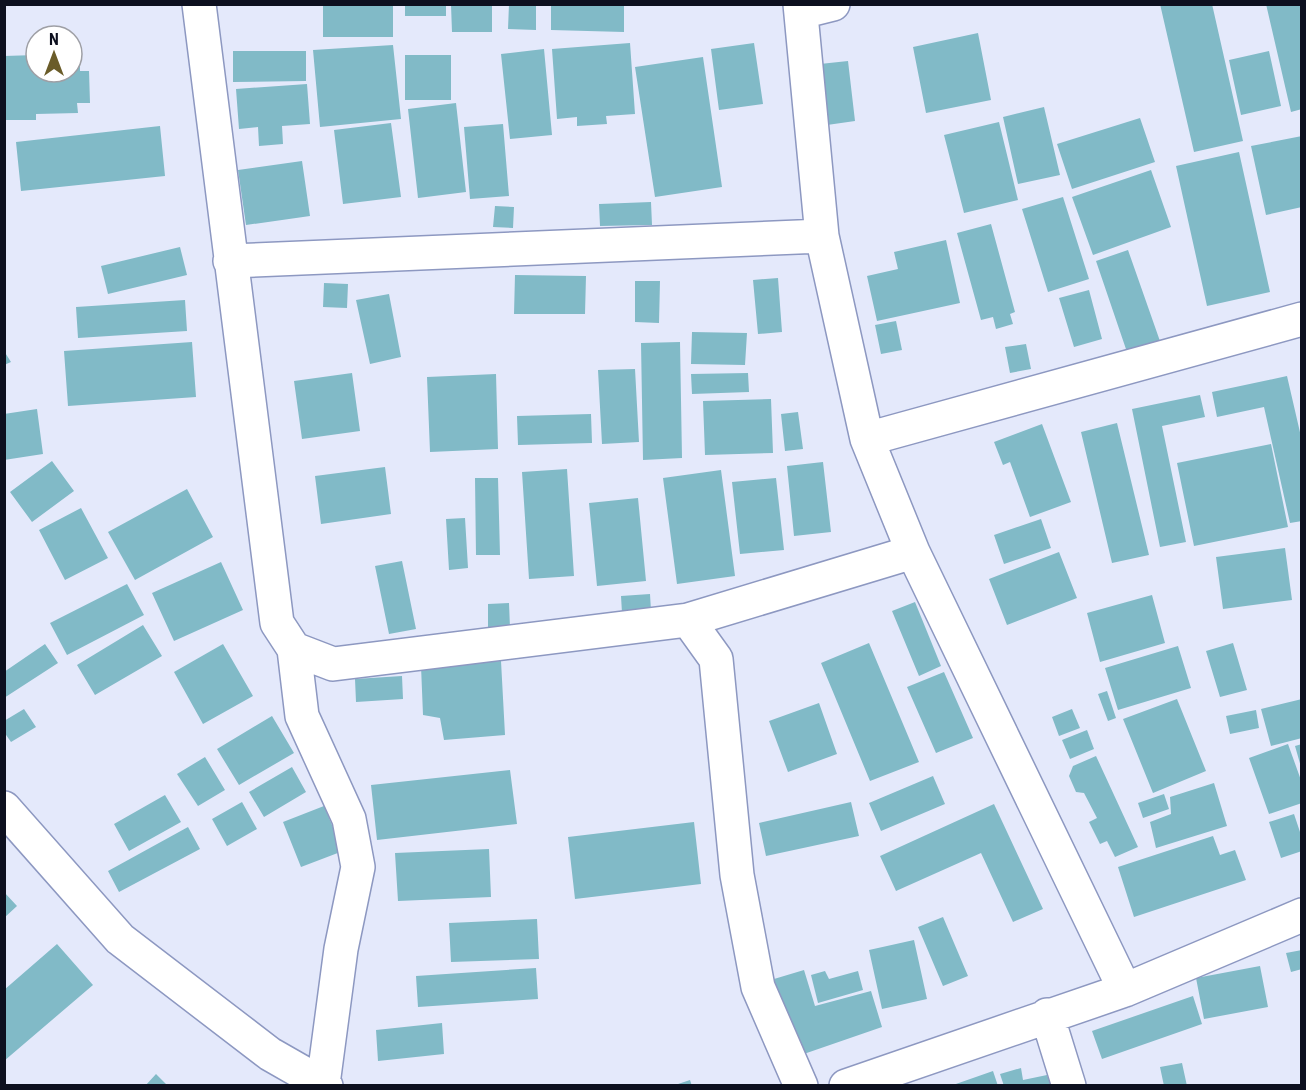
<svg xmlns="http://www.w3.org/2000/svg" width="1306" height="1090" viewBox="0 0 1306 1090" font-family="'Roboto Condensed',sans-serif">
  <style>
    .building { fill: #81bac7 }
    .lines { fill: none; stroke-linecap: round; stroke-linejoin: round }
    .minor-casing { stroke: #8d98c1; stroke-width: 36 }
    .minor { stroke: #fff; stroke-width: 33 }
  </style>
  <rect width="100%" height="100%" fill="#e4e9fb"/>
  <!-- building -->
  <path class="building" d="M323 4H393V37H323Z
    M509 4H536V30L508 29Z
    M551 4H624V32L551 30Z
    M1160 4H1212L1243 141 1194 152Z
    M1266 4H1302V109L1291 112Z
    M405 5H446V16H405Z
    M451 5H492V32H452Z
    M978 33 991 100 926 113 913 47Z
    M630 43 635 114 606 116 607 124 577 126V117L557 119 552 49Z
    M754 43 763 104 719 110 711 49Z
    M393 45 401 119 320 127 313 50Z
    M544 49 552 135 510 139 501 54Z
    M233 51H306V81L233 82Z
    M1269 51 1281 106 1241 115 1229 60Z
    M72 53H80V71H89L90 103H77L78 113 36 114V120H4V56L36 55V72H72Z
    M405 55H451V100H405Z
    M703 57 722 187 655 197 635 67Z
    M848 61 855 121 827 125 820 64Z
    M307 84 310 124 282 126 283 144 259 146 258 127 239 129 236 89Z
    M456 103 466 192 418 198 408 109Z
    M1044 107 1060 175 1018 184 1003 117Z
    M1140 118 1155 162 1072 189 1057 144Z
    M999 122 1018 200 964 213 944 135Z
    M391 123 401 197 343 204 334 130Z
    M503 124 509 196 470 199 464 127Z
    M160 126 165 176 21 191 16 142Z
    M1302 136V207L1266 215 1251 146Z
    M1239 152 1270 292 1207 306 1176 166Z
    M302 161 310 216 246 225 238 170Z
    M1151 170 1171 227 1093 255 1072 197Z
    M1063 197 1089 279 1048 292 1022 209Z
    M651 202 652 225 600 226 599 204Z
    M495 206 514 207 513 228 493 227Z
    M991 224 1015 312 1010 314 1013 324 996 329 993 317 981 320 957 233Z
    M946 240 960 303 877 321 867 276 898 269 894 252Z
    M180 247 187 275 108 294 101 266Z
    M1128 250 1161 344 1128 355 1096 261Z
    M515 275 586 276 585 314H514Z
    M778 278 782 332 758 334 753 280Z
    M635 281H660L659 323 635 322Z
    M324 283 348 284 347 308 323 307Z
    M1089 290 1102 339 1074 347 1059 298Z
    M389 294 401 357 370 364 356 300Z
    M185 300 187 331 78 338 76 307Z
    M896 321 902 350 881 354 875 325Z
    M692 332 747 333 745 365 691 364Z
    M192 342 196 397 68 406 64 351Z
    M680 342 682 458 643 460 641 343Z
    M1026 344 1031 369 1010 373 1005 347Z
    M4 351 11 362 4 365Z
    M635 369 639 442 602 444 598 370Z
    M352 373 360 431 302 439 294 381Z
    M748 373 749 392 692 394 691 374Z
    M496 374 498 449 430 452 427 377Z
    M1287 376 1302 441V521L1290 523 1264 407 1217 417 1212 392Z
    M1200 395 1205 417 1162 426 1186 542 1160 547 1132 409Z
    M771 399 773 453 705 455 703 401Z
    M37 409 43 454 4 460V414Z
    M798 412 803 449 785 451 781 414Z
    M591 414 592 443 518 445 517 416Z
    M1117 423 1149 555 1112 563 1081 432Z
    M1042 424 1071 502 1030 517 1010 462 1003 465 994 442Z
    M1271 444 1288 527 1194 546 1177 463Z
    M52 461 74 491 32 522 10 492Z
    M823 462 831 532 794 536 787 466Z
    M385 467 391 514 321 524 315 476Z
    M567 469 574 576 529 579 522 472Z
    M721 470 735 576 677 584 663 478Z
    M475 478H498L500 555H476Z
    M776 478 784 550 740 554 732 482Z
    M187 489 213 537 135 580 108 532Z
    M638 498 646 581 597 586 589 503Z
    M81 508 108 558 65 580 39 530Z
    M465 518 468 568 449 570 446 519Z
    M1041 519 1051 548 1004 564 994 535Z
    M1285 548 1292 600 1223 609 1216 557Z
    M1059 552 1077 598 1007 625 989 579Z
    M402 561 416 629 389 634 375 566Z
    M221 562 243 610 174 641 152 593Z
    M127 584 144 615 67 655 50 623Z
    M650 594 651 611 622 613 621 596Z
    M1152 595 1165 643 1100 662 1087 613Z
    M915 602 941 666 919 676 892 611Z
    M509 603 510 628 488 629V604Z
    M143 625 162 656 95 695 77 665Z
    M869 643 919 762 870 781 821 663Z
    M1233 643 1247 690 1220 697 1206 651Z
    M45 644 58 663 4 698V672Z
    M223 644 253 696 203 724 174 672Z
    M1178 646 1191 688 1118 710 1105 668Z
    M501 661 505 735 444 740 440 718 423 715 421 666Z
    M944 672 973 738 936 753 907 687Z
    M402 676 403 699 356 702 355 679Z
    M1107 691 1116 718 1108 721 1098 694Z
    M1177 699 1206 771 1153 793 1123 719Z
    M1302 699V738L1271 746 1261 709Z
    M819 703 837 754 788 772 769 721Z
    M24 709 36 727 11 742 4 732V721Z
    M1072 709 1080 728 1059 736 1052 717Z
    M1256 710 1259 728 1230 734 1226 716Z
    M272 716 294 753 239 785 217 749Z
    M1087 730 1094 749 1070 759 1062 740Z
    M1288 744 1302 783V803L1269 814 1249 758Z
    M1302 744V767H1301L1295 746Z
    M1096 756 1138 847 1115 857 1107 841 1100 844 1089 822 1097 818 1084 793 1076 792 1069 776 1073 766Z
    M205 757 225 790 198 806 177 774Z
    M292 767 306 792 264 817 249 792Z
    M510 770 517 824 377 840 371 785Z
    M933 776 945 804 881 831 869 803Z
    M1214 783 1227 826 1156 848 1150 822 1171 814 1170 797Z
    M1164 794 1169 809 1143 818 1138 803Z
    M165 795 181 822 129 851 114 824Z
    M242 802 257 829 227 846 212 819Z
    M851 802 859 836 766 856 759 823Z
    M994 804 1043 909 1013 922 981 853 896 891 880 856Z
    M324 806 343 851 301 867 283 822Z
    M1294 814 1302 838V851L1281 858 1269 822Z
    M694 822 701 884 575 899 568 837Z
    M188 827 200 849 119 892 108 871Z
    M1213 836 1220 855 1235 850 1246 880 1134 917 1118 867Z
    M489 849 491 897 398 901 395 853Z
    M4 892 17 906 4 918Z
    M943 917 968 976 943 986 918 927Z
    M537 919 539 959 451 962 449 923Z
    M914 940 927 999 882 1009 869 950Z
    M57 944 93 985 4 1061V990Z
    M1302 950V969L1291 972 1286 953Z
    M1260 966 1268 1007 1204 1019 1196 978Z
    M536 968 538 999 418 1007 416 976Z
    M804 970 815 1006 871 991 882 1027 798 1056 774 979Z
    M825 971 829 979 858 971 863 990 818 1003 811 975Z
    M1193 996 1202 1024 1102 1059 1092 1031Z
    M442 1023 444 1054 378 1061 376 1030Z
    M1182 1063 1187 1086H1164L1160 1067Z
    M1021 1068 1023 1080 1047 1075 1051 1086H1004L1000 1074Z
    M993 1071 998 1086H953V1085Z
    M156 1074 168 1086H145Z
    M690 1080 692 1086H675V1085Z"/>
  <g class="lines">
    <!-- minor casing -->
    <g class="minor-casing">
      <path id="minor" d="M199 4 277 623 294 649 333 664 688 620 913 552
        M800 4 822 236 867 439 913 552 1125 990
        M801 12 833 4
        M230 261 822 236
        M867 439 1302 319
        M688 620 716 659 737 875 758 987 801 1086
        M294 649 302 716 349 819 358 867 341 949 323 1084
        M4 808 120 939 270 1054 326 1086
        M1047 1015 1069 1086
        M846 1086 1125 990 1302 915"/>
    </g>
    <!-- minor -->
    <use href="#minor" class="minor"/>
  </g>
  <!-- border -->
  <rect width="1306" height="1090" fill="none" stroke="#0d101f" stroke-width="12"/>
  <!-- north arrow -->
  <g transform="translate(54 54)"><circle r="28" fill="#ffffff" stroke="#9e9fa5" stroke-width="1.5"/>
  <path d="M0-4.5L10 22L0 15L-10 22Z" fill="#6a5c29"/>
  <text y="-9" font-size="16" font-weight="bold" text-anchor="middle" fill="#0d101f">N</text>
  </g>
</svg>
